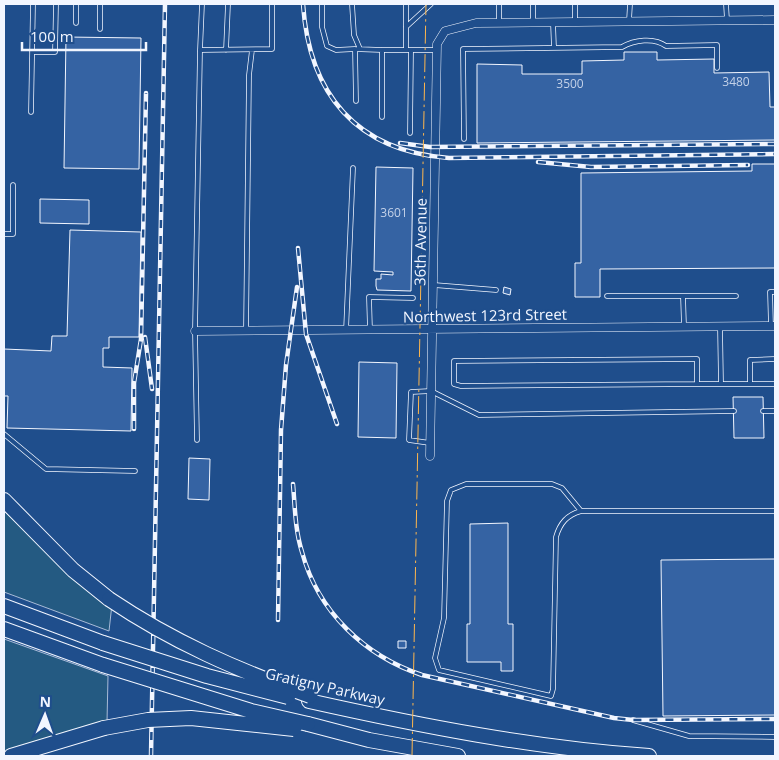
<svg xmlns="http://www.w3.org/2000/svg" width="779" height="760" viewBox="0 0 779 760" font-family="'Open Sans',sans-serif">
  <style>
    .green { fill: #245a82; stroke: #a8bbd7 }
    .building { fill: #3563a3; stroke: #f2f6ff }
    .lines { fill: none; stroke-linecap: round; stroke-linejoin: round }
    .service-casing { stroke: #f2f6ff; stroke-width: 5.5 }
    .minor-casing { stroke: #f2f6ff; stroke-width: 9 }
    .motorway-casing { stroke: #f2f6ff; stroke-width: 16 }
    .service { stroke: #1f4e8c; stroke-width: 4 }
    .minor { stroke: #1f4e8c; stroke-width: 8 }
    .motorway { stroke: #1f4e8c; stroke-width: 14 }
    .rail-casing { stroke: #f2f6ff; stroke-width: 4.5 }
    .rail { stroke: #1f4e8c; stroke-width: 2.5; stroke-dasharray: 8; stroke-linecap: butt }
    .motorway-bridge-casing { stroke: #f2f6ff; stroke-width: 16; stroke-linecap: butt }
    .motorway-bridge { stroke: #1f4e8c; stroke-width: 14 }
    .power { stroke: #ffb74d; stroke-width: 1; stroke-dasharray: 18 4 2.5 4; stroke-linecap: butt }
    .labels { text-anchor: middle; stroke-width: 4; stroke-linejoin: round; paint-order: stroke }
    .number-label { font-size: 12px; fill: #c3d1e8 }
    .street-label { font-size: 15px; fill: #f2f6ff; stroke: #1f4e8c }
  </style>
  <rect width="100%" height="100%" fill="#1f4e8c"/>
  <!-- green -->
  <path class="green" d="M4 511 63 567 112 604 109 631 4 592Z
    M4 639 108 676 107 722 4 752Z"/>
  <!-- building -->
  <path class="building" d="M66 37 141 38 139 169 64 168Z
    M624 52H657V60L714 59V73L769 72 770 107H775V140L477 143V64L522 65V74H582V61L624 60Z
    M752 164H775V268L600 269V297H575V263H581V173L752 171Z
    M376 167 413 168 411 291 377 290 376 286V279H381V274L393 275V272L374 271Z
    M40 199 89 200V224L40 223Z
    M70 230 141 232 139 337H109V348H103V367L132 368 131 431 7 428 8 396H4V349L51 351 52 336H67Z
    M504 287 511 289 510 295 503 293Z
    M359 362 397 363 396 438 358 437Z
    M733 397H763L764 438H734Z
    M189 458 210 459 209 500 188 499Z
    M508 523V624H513V671H501V662H467V624H470V524Z
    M775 559V715L663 716 661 560Z
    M398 641H406V648H398Z"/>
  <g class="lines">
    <!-- service casing -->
    <g class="service-casing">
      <path id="service" d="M202 4 200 50 272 49V4
        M322 4V27L327 46 336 50 355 49
        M352 4 354 35 360 49
        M499 4V23
        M575 4V21
        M726 4 727 20
        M533 21V4
        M629 21 630 4
        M76 23V4
        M553 23 554 48
        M406 27 431 4
        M100 29V4
        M226 50 228 4
        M406 50V4
        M411 50H437
        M32 52H55L56 4
        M356 101 355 49 382 50
        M31 112 33 4
        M382 117V50H411L410 133
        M464 139 463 49 622 47C634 40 654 37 666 46L717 45V68
        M4 234H13V185
        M434 285 496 290
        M607 296H736
        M683 296 684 326
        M771 326 770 292H775
        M370 330 369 297 413 298
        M246 331 249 75 252 50
        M346 331 353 168
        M697 384V359L454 361V384L461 386 697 384H721L720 327
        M721 384H775
        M750 384V360L775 359
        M763 411H775
        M4 434 46 469 135 471
        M197 440 195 331 200 50
        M430 443 409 440 411 392 431 391 479 415 734 411
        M581 511 562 488 552 484H466L451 490 447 501 444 618 435 658 439 670 551 696 553 689 556 537C560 523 567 515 581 511H775
        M633 720 689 736 775 737"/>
    </g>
    <!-- minor casing -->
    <g class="minor-casing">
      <path id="minor" d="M195 331 775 326
        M430 456 437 44 445 31 476 23 775 20"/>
    </g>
    <!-- motorway casing -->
    <g class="motorway-casing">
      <path id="motorway" d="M4 500 73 570 109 599
        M4 606 103 643
        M4 629 103 665
        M309 701C421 726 534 748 649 756
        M308 724 369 740 458 756
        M11 756 104 728"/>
    </g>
    <!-- service -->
    <use href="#service" class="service"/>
    <!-- minor -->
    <use href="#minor" class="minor"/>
    <!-- motorway -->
    <use href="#motorway" class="motorway"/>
    <!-- rail casing -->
    <g class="rail-casing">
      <path id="rail" d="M303 4C309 94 356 151 449 158L775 154
        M400 143 430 147 775 144
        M538 162 591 167 748 165
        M298 248 306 334 337 424
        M145 337 152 389
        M134 429V383L141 339 146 93
        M293 484C295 507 295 530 302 552 318 612 365 656 422 675L614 718 633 720 775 719
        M278 620 281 430 286 365 297 287
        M151 756 165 4"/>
    </g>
    <!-- rail -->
    <use href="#rail" class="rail"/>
    <!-- motorway-bridge casing -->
    <g class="motorway-bridge-casing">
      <path id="motorway-bridge" d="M109 599C173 642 237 670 310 696
        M103 643 207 676 288 697
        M103 665 251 711 308 724
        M104 728 148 720 191 718 294 729"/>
    </g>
    <!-- motorway-bridge -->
    <use href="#motorway-bridge" class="motorway-bridge"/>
    <!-- power -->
    <path class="power" d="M412 756 426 4"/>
  </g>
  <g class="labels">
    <!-- number labels -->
    <g class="number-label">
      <text x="736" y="86">3480</text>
      <text x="570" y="88">3500</text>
      <text x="394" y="217">3601</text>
    </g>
    <!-- street labels -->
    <g class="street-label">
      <text transform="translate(421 242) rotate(-89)" y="5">36th Avenue</text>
      <text transform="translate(485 316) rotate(-1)" y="5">Northwest 123rd Street</text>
      <text transform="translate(325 687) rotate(13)" y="5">Gratigny Parkway</text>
    </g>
  </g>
  <!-- border -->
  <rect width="779" height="760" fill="none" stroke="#f2f6ff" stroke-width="10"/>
  <!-- north arrow -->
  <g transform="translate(45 715) rotate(2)" stroke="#1f4e8c" stroke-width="4" paint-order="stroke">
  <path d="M0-4L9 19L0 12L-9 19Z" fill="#f2f6ff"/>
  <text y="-8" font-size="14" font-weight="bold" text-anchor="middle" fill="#f2f6ff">N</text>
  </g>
  <!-- scale -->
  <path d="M22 42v8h124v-8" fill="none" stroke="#f2f6ff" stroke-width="2.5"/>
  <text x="30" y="42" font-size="15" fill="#f2f6ff" stroke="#1f4e8c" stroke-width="4" paint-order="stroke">100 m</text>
</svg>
